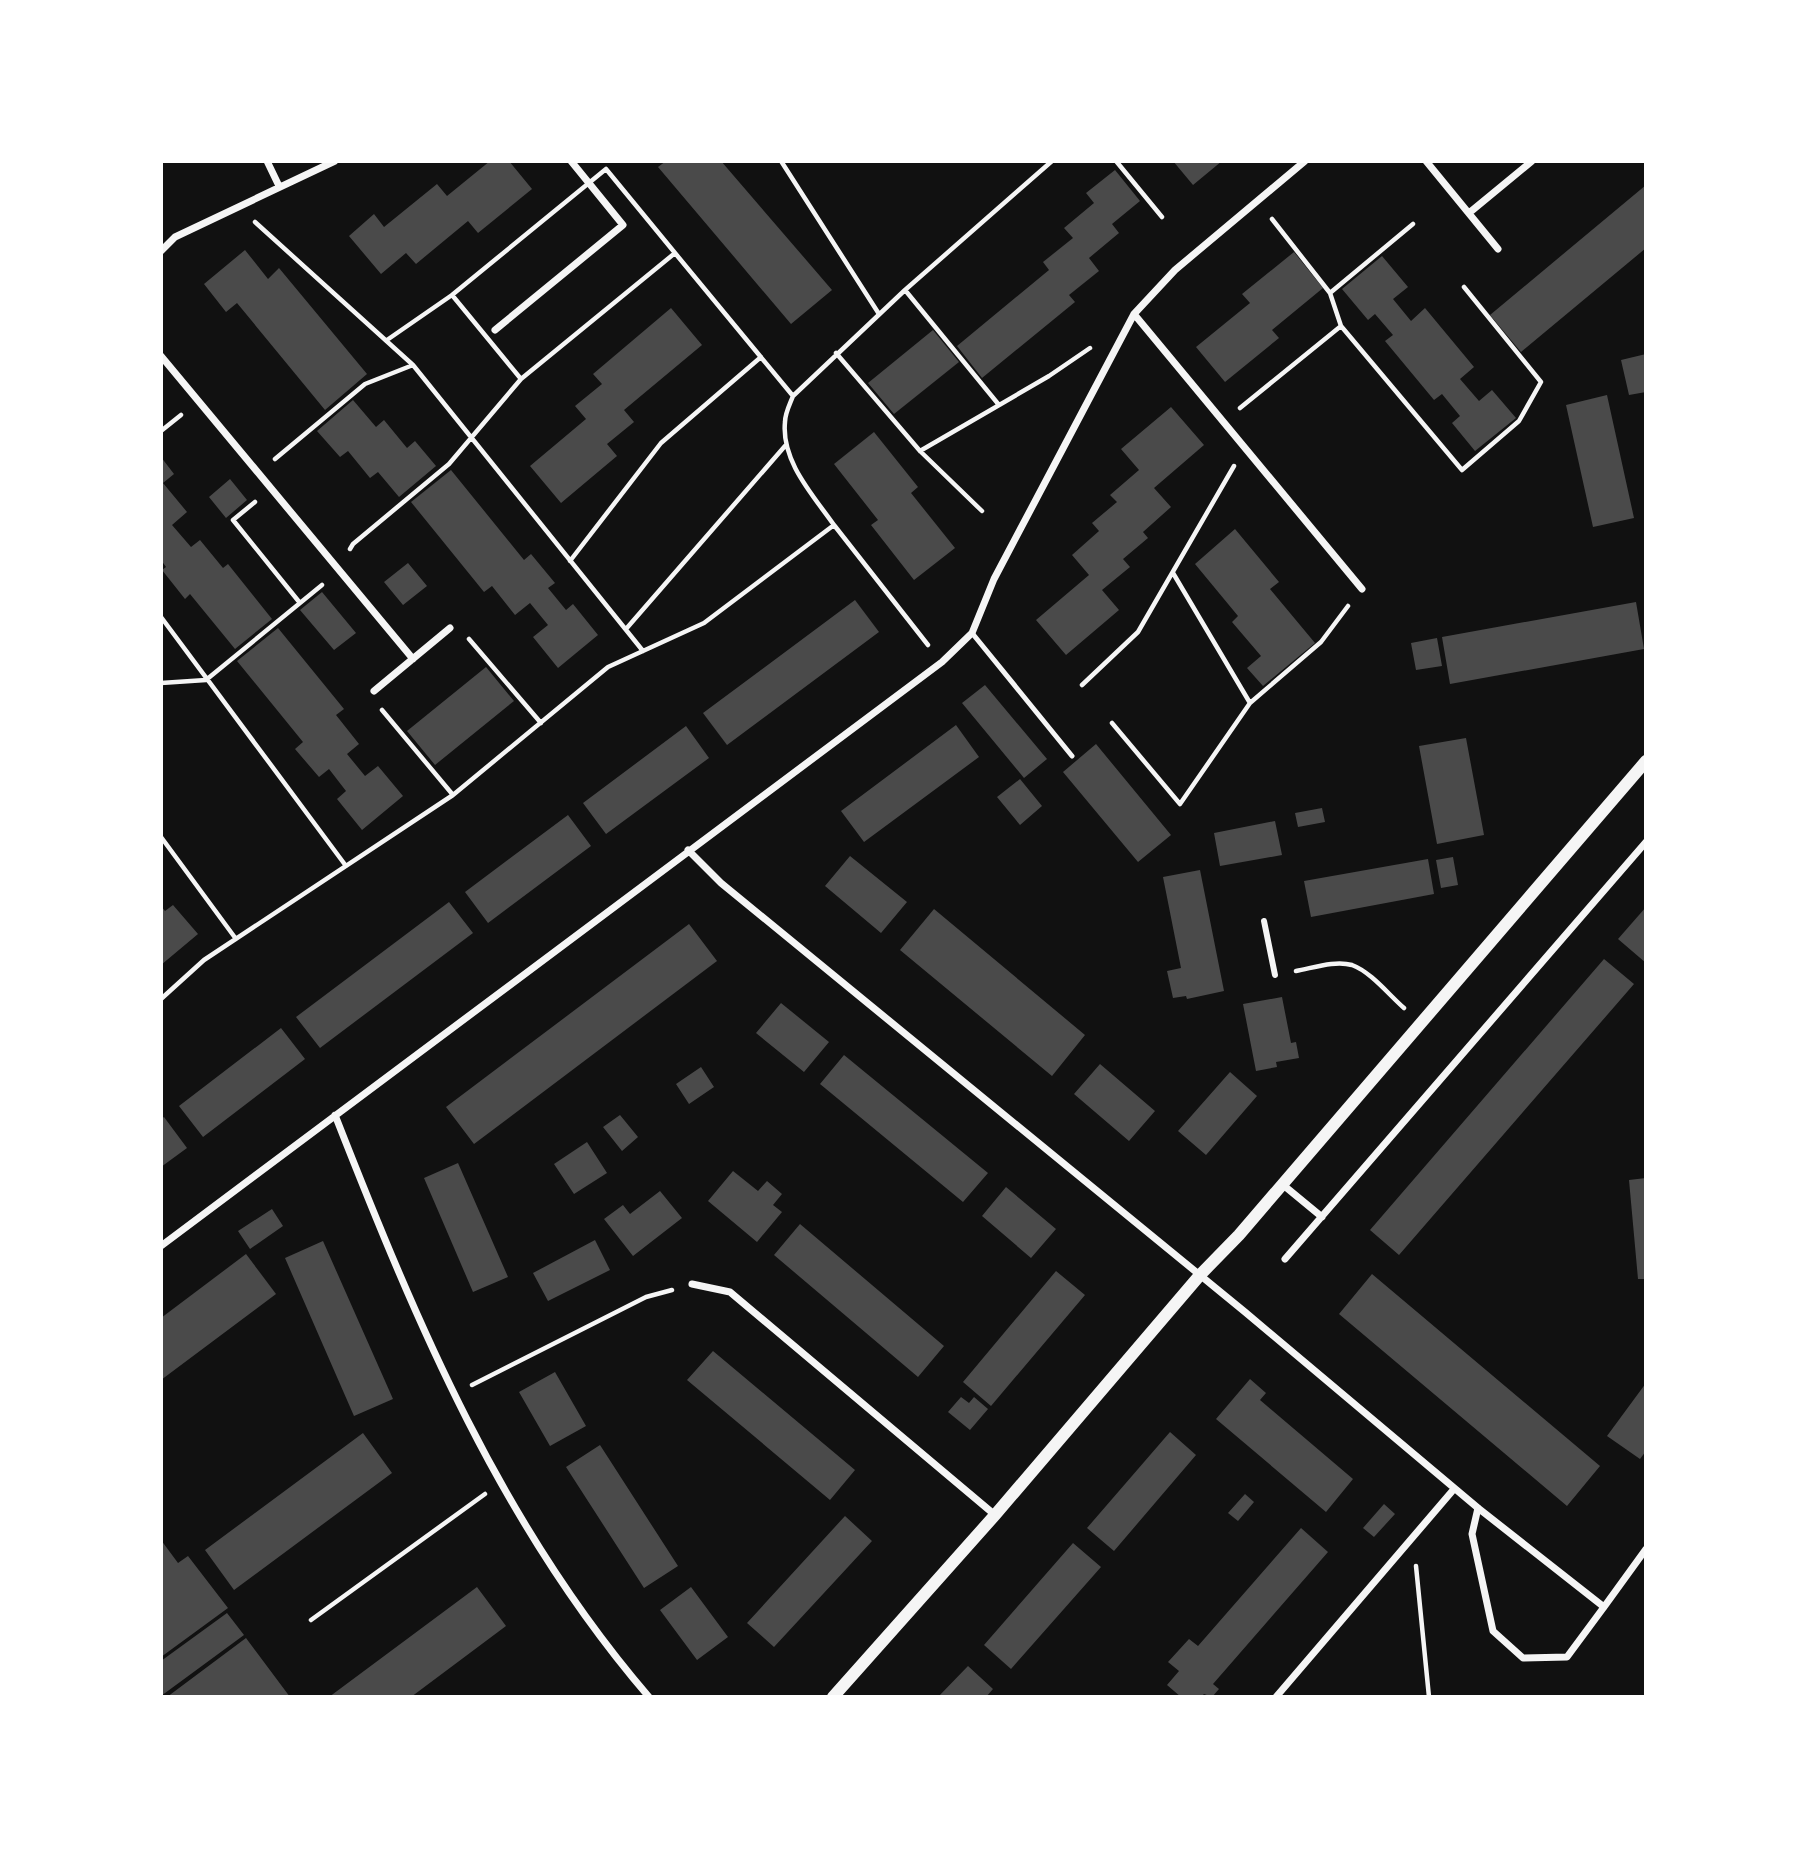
<svg xmlns="http://www.w3.org/2000/svg" width="1807" height="1858" viewBox="0 0 1807 1858" font-family="'Space Grotesk',sans-serif">
  <style>
    .building { fill: #4a4a4a }
    .lines { fill: none; stroke-linecap: round; stroke-linejoin: round }
    .path { stroke: #f5f5f5; stroke-width: 4.5 }
    .service { stroke: #f5f5f5; stroke-width: 5 }
    .pedestrian { stroke: #f5f5f5; stroke-width: 6 }
    .minor { stroke: #f5f5f5; stroke-width: 7 }
    .tertiary { stroke: #f5f5f5; stroke-width: 12 }
  </style>
  <rect width="100%" height="100%" fill="#111"/>
  <!-- building -->
  <path class="building" d="M490 161H509L532 189 478 233 468 221 416 264 406 253 381 274 349 236 374 214 384 227 437 184 447 196Z
    M666 161H721L832 290 791 324 658 167Z
    M1173 161H1222L1193 185Z
    M1115 170 1140 201 1112 224 1119 233 1089 258 1099 271 1069 295 1075 302 982 378 957 346 1049 270 1043 262 1073 238 1064 228 1094 203 1086 193Z
    M1646 185V248L1521 352 1490 315Z
    M245 250 268 279 279 268 367 374 325 410 237 303 226 312 204 284Z
    M1294 252 1323 288 1272 330 1279 338 1225 382 1196 347 1250 303 1242 294Z
    M1382 256 1408 287 1393 299 1411 321 1425 308 1474 367 1460 379 1479 401 1492 390 1516 418 1475 451 1452 423 1460 416 1442 394 1434 400 1385 341 1393 335 1375 314 1368 320 1342 289Z
    M671 308 702 345 624 410 634 422 607 444 617 456 561 503 530 466 586 419 575 406 602 384 593 374Z
    M933 330 959 362 894 414 868 383Z
    M1646 354V392L1629 395 1621 360Z
    M1607 395 1634 518 1593 527 1566 405Z
    M353 400 376 427 384 420 407 448 415 441 436 466 399 497 378 472 370 478 348 451 340 457 317 431Z
    M1171 407 1204 445 1154 488 1171 507 1143 532 1148 538 1123 559 1130 567 1102 590 1119 610 1066 655 1036 620 1089 575 1072 555 1099 531 1092 523 1117 502 1110 495 1139 470 1121 449Z
    M874 432 918 487 911 493 955 548 914 580 871 525 878 520 834 464Z
    M161 457 174 474 163 483 187 512 172 525 191 547 200 540 223 568 228 564 272 619 235 649 190 594 185 599 162 570 166 567 161 560Z
    M451 470 524 560 531 554 555 583 548 588 566 610 573 604 598 635 558 668 533 637 548 625 530 603 515 615 492 586 484 592 411 502Z
    M230 479 247 500 226 518 209 497Z
    M1235 529 1279 582 1270 589 1315 643 1263 686 1247 668 1261 656 1232 622 1238 616 1195 564Z
    M408 563 427 586 403 605 384 582Z
    M322 592 356 633 334 650 300 610Z
    M855 600 879 632 727 745 703 713Z
    M1636 602 1644 649 1450 684 1442 637Z
    M278 628 344 709 336 715 359 744 347 754 365 776 378 766 403 796 362 830 337 799 346 791 329 769 319 777 295 749 303 742 237 661Z
    M1437 638 1442 666 1416 670 1411 643Z
    M486 667 514 701 435 765 407 731Z
    M985 685 1047 759 1024 778 962 703Z
    M956 725 979 757 864 842 841 811Z
    M686 726 709 758 606 834 583 803Z
    M1466 738 1484 835 1437 844 1419 746Z
    M1096 744 1171 835 1138 862 1063 772Z
    M1020 779 1042 806 1020 825 997 797Z
    M1322 808 1325 822 1298 827 1295 813Z
    M568 815 591 846 488 923 465 892Z
    M1275 821 1282 855 1220 866 1214 833Z
    M850 856 907 902 881 933 825 886Z
    M1453 857 1458 885 1441 888 1436 860Z
    M1428 859 1434 894 1311 917 1304 881Z
    M1200 870 1224 991 1187 999 1186 996 1173 998 1167 971 1181 968 1163 877Z
    M449 902 473 933 320 1048 296 1017Z
    M173 905 198 934 161 965V906L165 911Z
    M1646 907V963L1618 939Z
    M934 909 1085 1035 1052 1076 900 950Z
    M689 924 717 961 474 1144 446 1107Z
    M1604 959 1634 984 1399 1255 1370 1230Z
    M1282 997 1291 1043 1296 1042 1299 1058 1276 1062 1277 1067 1256 1071 1243 1004Z
    M781 1003 829 1042 804 1072 756 1033Z
    M281 1028 305 1059 203 1137 179 1106Z
    M844 1055 988 1173 963 1202 820 1084Z
    M1100 1064 1155 1111 1129 1141 1074 1094Z
    M701 1067 714 1087 689 1104 676 1084Z
    M1230 1072 1257 1096 1206 1155 1178 1131Z
    M620 1115 638 1137 622 1151 603 1127Z
    M164 1117 187 1148 161 1167V1119Z
    M587 1142 607 1173 574 1194 554 1164Z
    M458 1163 508 1277 473 1292 424 1178Z
    M733 1171 758 1191 767 1181 782 1194 773 1205 782 1212 757 1242 708 1201Z
    M1646 1178V1279H1638L1629 1180Z
    M1006 1187 1056 1229 1031 1258 982 1216Z
    M660 1191 682 1218 633 1256 604 1219 623 1205 630 1214Z
    M272 1209 283 1226 250 1249 238 1231Z
    M800 1224 944 1346 918 1377 774 1255Z
    M595 1240 610 1270 548 1301 533 1273Z
    M323 1241 393 1399 354 1416 285 1258Z
    M246 1254 276 1294 161 1380V1318Z
    M1056 1271 1085 1295 991 1406 963 1382Z
    M1372 1274 1600 1466 1567 1506 1339 1314Z
    M713 1351 855 1470 830 1500 687 1380Z
    M555 1372 586 1426 550 1446 519 1392Z
    M1250 1379 1266 1393 1260 1400 1353 1479 1326 1512 1216 1419Z
    M1646 1383V1451L1640 1459 1607 1436Z
    M961 1397 969 1403 974 1397 988 1409 970 1430 948 1412Z
    M1170 1432 1196 1455 1114 1551 1087 1528Z
    M363 1433 392 1473 234 1590 205 1550Z
    M600 1445 678 1566 644 1588 566 1467Z
    M1245 1494 1254 1502 1238 1521 1228 1513Z
    M1384 1504 1395 1514 1374 1537 1363 1528Z
    M845 1516 872 1541 774 1647 747 1623Z
    M1301 1528 1328 1552 1213 1684 1219 1689 1212 1697 1204 1694 1201 1697H1181L1167 1685 1179 1671 1168 1662 1189 1639 1198 1646Z
    M161 1540 178 1563 188 1556 228 1608 161 1657Z
    M1073 1543 1101 1567 1011 1669 984 1645Z
    M477 1587 506 1626 411 1697H329Z
    M691 1587 728 1637 697 1660 660 1610Z
    M227 1613 244 1635 161 1696V1661Z
    M246 1638 290 1697H167Z
    M968 1666 993 1689 986 1697H938Z"/>
  <g class="lines">
    <!-- path -->
    <path class="path" d="M781 161 879 314
      M1116 161 1162 217
      M606 169 675 253 521 379 452 295Z
      M1272 219 1330 293 1341 326 1462 470 1519 421 1541 382 1464 287
      M255 222 413 365 643 651
      M675 253 793 396C790 404 785 413 785 422 781 461 813 495 834 525
      M905 290 999 405
      M1330 293 1413 224
      M387 340 452 295
      M836 353 920 451 982 511
      M793 396 905 290 1052 161
      M1240 408 1341 326
      M161 431 181 415
      M920 451 1049 376 1090 348
      M275 459 365 384 413 365
      M255 502 233 520 300 603
      M350 549 353 544 449 464 521 379
      M570 561 661 443 761 357
      M1173 573 1250 703
      M161 617 346 866
      M626 629 785 446
      M469 639 541 723
      M161 683 206 680 322 585
      M1082 685 1138 632 1234 466
      M382 710 453 795
      M1112 723 1180 804 1250 703 1321 642 1348 606
      M161 837 236 939
      M1296 971C1313 968 1335 960 1352 965 1371 972 1389 995 1404 1008
      M161 999 204 960 453 795 608 667 704 623 834 525 928 645
      M472 1385 646 1297 672 1290
      M1416 1566 1429 1697
      M311 1620 485 1494"/>
    <!-- service -->
    <path class="service" d="M972 633 1072 756"/>
    <!-- pedestrian -->
    <path class="pedestrian" d="M1264 921 1275 975"/>
    <!-- minor -->
    <path class="minor" d="M267 161 279 186
      M1426 161 1498 249
      M1469 213 1532 161
      M161 251 175 237 335 161
      M1134 314 1362 589
      M495 330 623 225 571 161
      M161 356 413 659
      M374 691 450 628
      M688 850 721 883 1245 1312 1478 1508 1604 1607 1646 1549
      M335 1115C417 1324 501 1525 649 1697
      M1282 1184 1322 1217
      M161 1246 942 662 972 633 994 579 1134 314 1175 270 1305 161
      M1285 1259 1646 842
      M692 1284 730 1292 995 1515
      M1478 1508 1472 1534 1493 1631 1523 1658 1567 1657 1604 1607
      M1276 1697 1454 1489"/>
    <!-- tertiary -->
    <path class="tertiary" d="M833 1697 995 1515 1200 1275 1239 1235 1646 761"/>
  </g>
  <!-- border -->
  <rect width="1807" height="1858" fill="none" stroke="#ffffff" stroke-width="326"/>
</svg>
